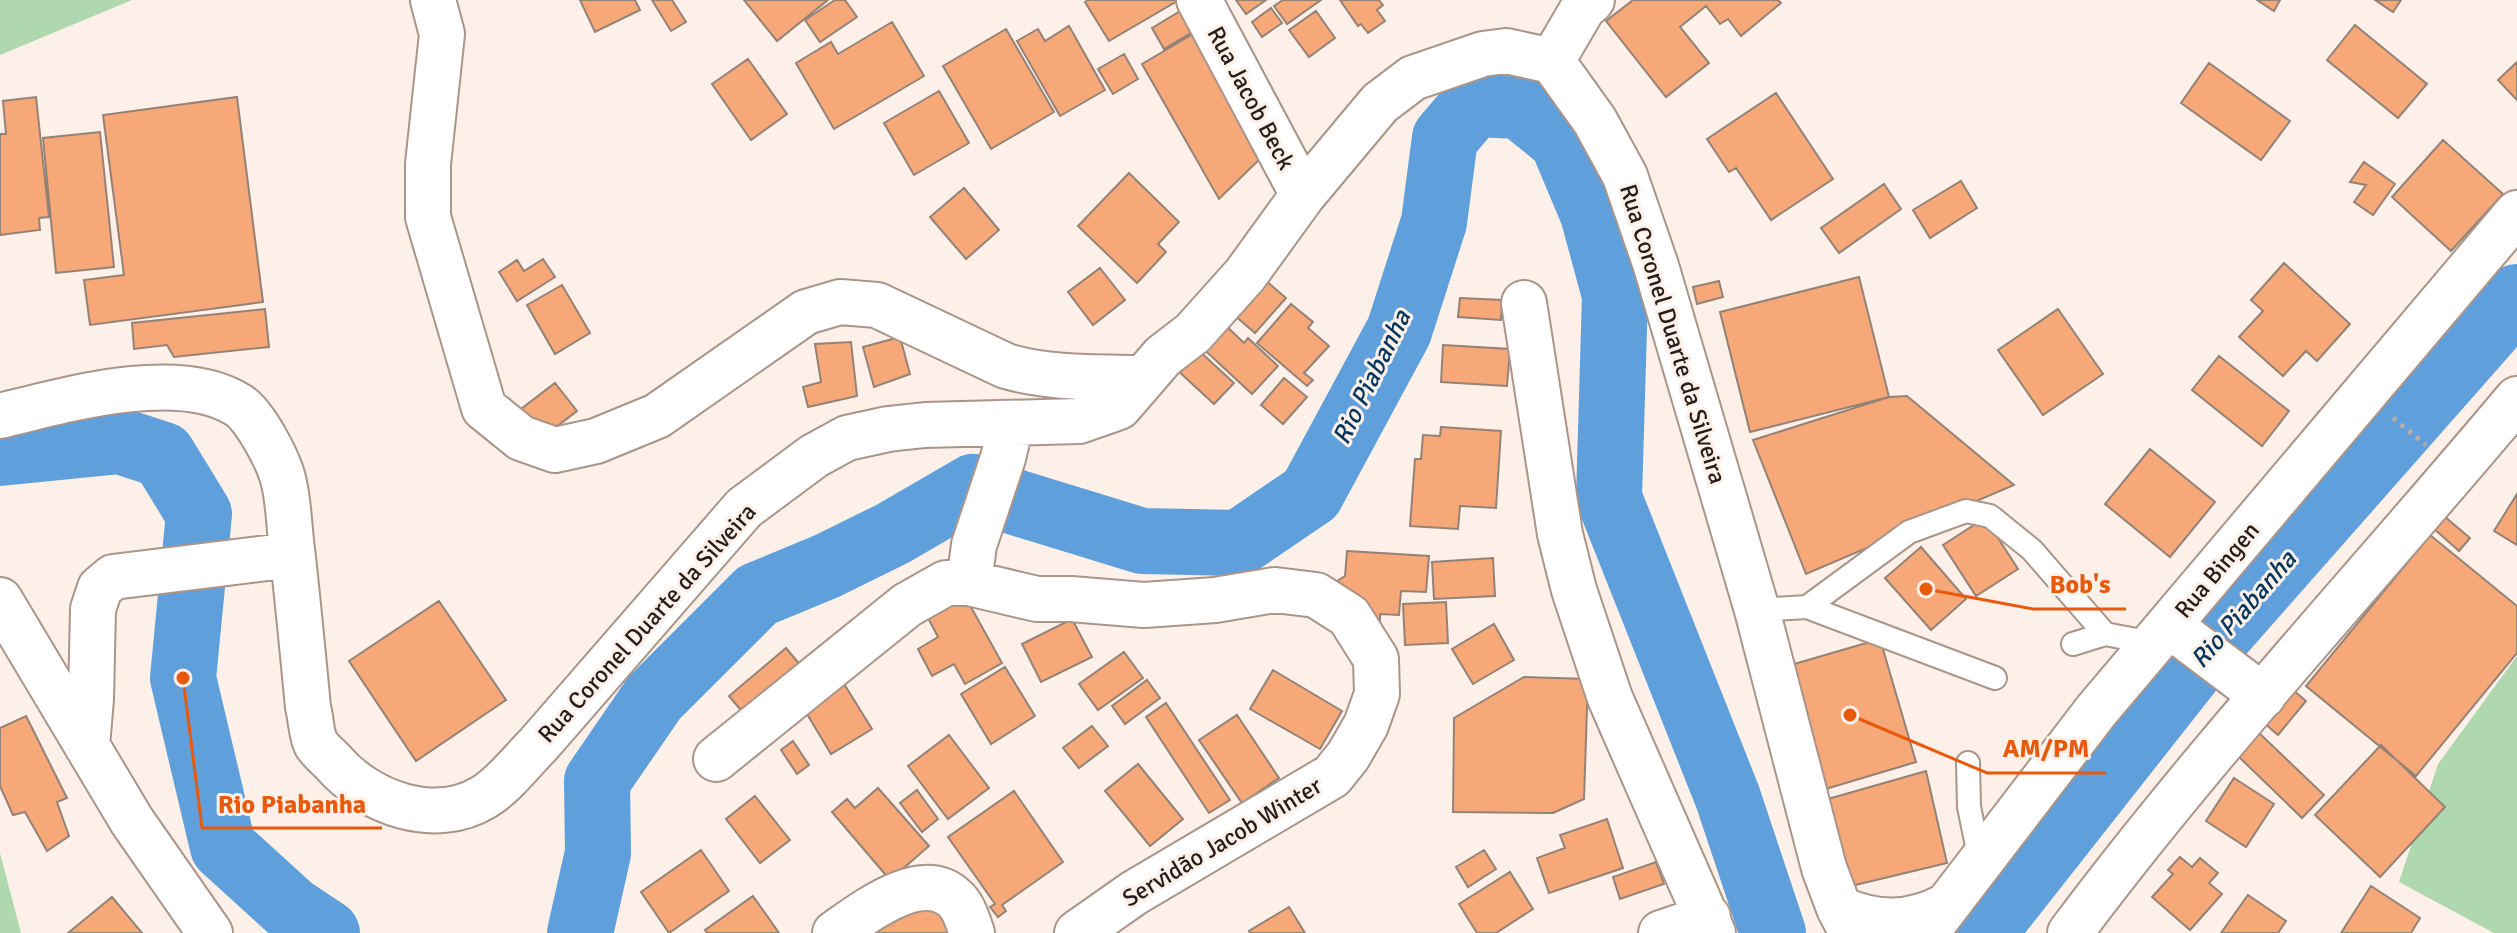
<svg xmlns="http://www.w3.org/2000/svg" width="2517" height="933" viewBox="0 0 2517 933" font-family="Signika,sans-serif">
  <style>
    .green { fill: #afd8ae }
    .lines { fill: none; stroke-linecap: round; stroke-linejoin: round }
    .river { stroke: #5f9fdc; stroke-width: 66 }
    .building { fill: #f6a878; stroke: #958277; stroke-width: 2 }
    .lane-casing { stroke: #a99589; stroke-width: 26 }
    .street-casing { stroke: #a99589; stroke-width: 48 }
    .primary-casing { stroke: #a99589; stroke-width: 48 }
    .path { stroke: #b9ada6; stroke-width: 5; stroke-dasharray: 4 6; stroke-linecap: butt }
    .lane { stroke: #fff; stroke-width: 22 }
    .street { stroke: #fff; stroke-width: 44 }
    .primary { stroke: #fff; stroke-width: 44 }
    .labels { text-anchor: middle; stroke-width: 6; stroke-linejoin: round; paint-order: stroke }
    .street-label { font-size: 24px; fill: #251d19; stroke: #fdf0e8 }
    .water-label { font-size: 26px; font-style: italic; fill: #03355d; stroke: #fdf0e8 }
    .leader { fill: none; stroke: #e8590c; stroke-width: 3 }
    .callout-dot { fill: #e8590c; stroke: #fdf0e8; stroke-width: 3 }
    .callout-label { font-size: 26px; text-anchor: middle; font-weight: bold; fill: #e8590c; stroke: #fdf0e8; stroke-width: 6; stroke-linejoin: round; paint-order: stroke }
  </style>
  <rect width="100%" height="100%" fill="#fdf0e8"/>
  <!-- green -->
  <path class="green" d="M0 0H132L0 55Z
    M2517 656V933H2494L2399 882 2438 764Z
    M0 853 21 933H0Z"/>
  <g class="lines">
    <!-- river -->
    <path class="river" d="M0 453 120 441 163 455 199 514 183 678 223 847 291 909 327 933
      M580 933 598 853 597 781 654 698 757 595 827 566 892 534 973 487 1015 502 1142 541 1239 543 1311 494 1399 331 1434 222 1445 138 1474 104 1520 106 1562 140 1593 214 1615 295 1609 498 1728 798 1773 933
      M1983 933 2206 650 2517 297"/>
  </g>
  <!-- building -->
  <path class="building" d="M580 0H635L640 10 595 32Z
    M652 0H672L686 22 671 31Z
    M744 0H828L777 41Z
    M835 0H845L857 17 820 42 805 20Z
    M1088 0H1179L1109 41 1085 2Z
    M1236 0H1266L1246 14Z
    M1283 0H1321L1287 24 1274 6Z
    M1340 0H1379L1383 5 1377 10 1385 21 1368 33 1361 24 1358 26Z
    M1633 0H1778L1781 3 1741 36 1728 19 1720 24 1706 6 1680 27 1709 63 1666 97 1606 21Z
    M2257 0H2280L2274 11Z
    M2375 0H2401L2393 12Z
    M1192 4 1204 25 1164 49 1152 28Z
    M1271 8 1282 23 1262 37 1252 22Z
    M1316 11 1335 38 1309 57 1289 30Z
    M892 22 924 76 834 129 796 63 831 42 838 54Z
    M2355 25 2427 84 2398 118 2327 60Z
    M1069 26 1105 90 1060 116 1017 41 1038 29 1045 41Z
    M1203 28 1272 147 1219 199 1142 64Z
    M1006 29 1054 112 991 149 943 66Z
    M1124 54 1138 79 1113 94 1098 69Z
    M748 59 787 114 751 140 712 84Z
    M2517 62V100L2498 80Z
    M2209 63 2290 121 2261 160 2181 103Z
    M939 91 969 143 914 175 884 123Z
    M1776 93 1833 179 1771 220 1736 168 1729 172 1707 139Z
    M36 97 49 217 39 218 40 230 0 235V134H6L3 101Z
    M237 97 263 302 90 325 84 280 124 275 103 115Z
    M100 132 114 267 56 273 43 138Z
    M2443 140 2503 194 2451 251 2392 197Z
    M2364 162 2395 184 2373 215 2354 202 2366 185 2350 182Z
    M1129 173 1179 222 1158 244 1166 252 1137 283 1078 226Z
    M1961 181 1977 208 1930 238 1913 210Z
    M1884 184 1901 209 1839 253 1821 228Z
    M964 188 999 230 966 259 930 217Z
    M543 259 555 277 517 301 499 272 517 260 524 271Z
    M2284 263 2350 324 2317 361 2306 351 2283 376 2239 337 2263 311 2251 300Z
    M1100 268 1125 300 1093 325 1068 292Z
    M1257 273 1286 298 1255 333 1226 308Z
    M1859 277 1889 397 1750 432 1720 312Z
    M1719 281 1723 297 1697 304 1693 287Z
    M562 285 590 333 555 354 527 305Z
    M1460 298 1502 300 1501 320 1458 317Z
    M1291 304 1313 322 1308 328 1329 346 1304 373 1313 380 1307 386 1257 343Z
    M265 309 269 347 174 357 167 345 134 349 132 323Z
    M2058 309 2103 374 2043 415 1998 350Z
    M1218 318 1244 343 1248 338 1278 366 1252 394 1196 342Z
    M900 337 910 374 874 387 863 347Z
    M851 342 857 396 808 407 803 387 821 382 815 344Z
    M1443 345 1510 349 1507 386 1441 382Z
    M1196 348 1234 383 1214 404 1176 369Z
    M2219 356 2289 411 2262 446 2192 390Z
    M1284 378 1307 397 1283 424 1261 405Z
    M555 383 577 411 543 437 521 409Z
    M1907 396 2014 485 1806 574 1753 440 1889 397Z
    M1441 427 1501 431 1496 508 1460 506 1458 529 1410 526 1415 459H1421L1423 435 1440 436Z
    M2150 449 2215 502 2170 557 2105 504Z
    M2517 494V545L2494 531Z
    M2444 516 2470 538 2459 551 2433 528Z
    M1985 518 2018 569 1976 596 1943 545Z
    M2430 535 2517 606V653L2416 776 2306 686Z
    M1921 547 1966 599 1931 630 1885 578Z
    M1347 551 1429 556 1426 592 1401 591 1399 615 1380 614V621L1365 620 1329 586 1345 576Z
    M1493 558 1495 596 1434 599 1432 562Z
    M966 598 1002 663 965 684 954 664 932 676 918 649 938 637 928 618Z
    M439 601 506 700 416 761 349 661Z
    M1446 602 1448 643 1405 645 1403 604Z
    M1072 619 1092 657 1041 682 1022 644Z
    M1494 624 1514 660 1473 684 1452 649Z
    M1880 639 1916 762 1819 791 1784 667Z
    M786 648 801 666 745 715 729 696Z
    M1124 652 1143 678 1098 710 1079 684Z
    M1005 667 1035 716 991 744 961 694Z
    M1273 670 1342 711 1320 749 1250 709Z
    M1524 677 1588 679 1584 799 1553 813 1453 812 1454 718Z
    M841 679 872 729 831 754 801 704Z
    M1147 680 1160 698 1125 724 1112 706Z
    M2292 689 2306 701 2278 735 2263 722Z
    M1166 703 1230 800 1209 813 1146 717Z
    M1237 715 1279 778 1242 803 1199 740Z
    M26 716 67 798 57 802 69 836 47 851 25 812 13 815 0 786V728Z
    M1092 726 1108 746 1079 768 1063 748Z
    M2259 733 2324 795 2302 818 2238 756Z
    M949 735 989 788 948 819 908 766Z
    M793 741 809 765 797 774 781 750Z
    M2381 745 2445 807 2380 877 2315 815Z
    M1138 764 1183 819 1150 846 1105 791Z
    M1926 771 1947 863 1851 886 1828 799Z
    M2234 778 2274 804 2246 847 2206 821Z
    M878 788 929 846 890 880 832 812 847 799 855 808Z
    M917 790 938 819 922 832 900 803Z
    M1014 791 1063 862 1002 905 1006 911 998 917 990 907 995 904 948 837Z
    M755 796 790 840 760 863 726 819Z
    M1607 819 1623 868 1549 893 1537 858 1565 848 1560 835Z
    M701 850 729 891 669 933 641 892Z
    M1484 850 1496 869 1468 887 1456 867Z
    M2180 857 2192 867 2200 858 2218 873 2209 883 2222 894 2190 930 2152 897 2173 874 2168 870Z
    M1656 862 1664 884 1620 899 1613 877Z
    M1510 872 1533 909 1496 933H1477L1459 904Z
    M2371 886 2420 918 2411 933H2341Z
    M2248 895 2286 921 2278 933H2221Z
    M753 896 779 933H707L705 930Z
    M112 897 142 933H68Z
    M946 900 962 933H863L883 923Z
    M1289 907 1305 933H1250L1249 931Z"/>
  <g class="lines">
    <!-- lane casing -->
    <g class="lane-casing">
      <path id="lane" d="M1807 607 1909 532 1966 511 1990 516 2032 550 2105 634
        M1757 610 1807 607 1995 678
        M2073 644 2105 634 2152 643
        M1968 763 1969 807 1980 860"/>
    </g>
    <!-- street casing -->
    <g class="street-casing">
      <path id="street" d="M433 0 442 34 428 164V217L484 408 521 438 555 450 596 441 657 416 806 312 840 302 877 305 1006 366C1050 379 1097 377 1142 378
        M1199 0 1303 195
        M1552 61 1583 8 1592 0
        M1524 303 1560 534 1574 590 1610 698 1713 933
        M0 416C64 400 179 367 238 405 255 415 280 463 284 483 289 504 289 528 292 549 298 602 303 655 308 707 311 718 311 734 316 744 320 750 328 757 333 762 368 803 435 827 484 797 504 785 521 762 538 745L744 508 814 456 847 438 888 429 925 425 1079 421 1119 407 1163 356 1193 333 1245 275 1303 195 1380 103 1413 78 1483 54 1506 51 1552 61 1595 121 1625 176 1656 266 1757 610 1824 868 1839 908 1852 933
        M969 583 974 545 1003 458 1011 424
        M0 600 132 821 210 933
        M87 746 91 699 93 609 100 588 113 577 292 555
        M716 759 907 605 946 583H969L1037 599H1071L1144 605 1215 600 1275 590 1316 595 1349 616 1376 659 1377 694 1366 725 1348 756 1332 776 1134 893 1077 933
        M1839 908C1876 925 1910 925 1946 906
        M835 933C864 913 922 867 955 899 964 907 968 922 972 933
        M1661 933 1708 917"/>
    </g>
    <!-- primary casing -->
    <g class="primary-casing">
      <path id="primary" d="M2170 626 2263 696
        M1926 933 2096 711 2517 213
        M2070 933C2209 747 2368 577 2517 399"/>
    </g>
    <!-- path -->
    <path class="path" d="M2393 418 2426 445"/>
    <!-- lane -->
    <use href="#lane" class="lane"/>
    <!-- street -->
    <use href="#street" class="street"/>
    <!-- primary -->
    <use href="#primary" class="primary"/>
  </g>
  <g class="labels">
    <!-- street labels -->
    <g class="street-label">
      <text transform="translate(1251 98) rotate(62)" y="8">Rua Jacob Beck</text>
      <text transform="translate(1673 334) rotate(73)" y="8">Rua Coronel Duarte da Silveira</text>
      <text transform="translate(2217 570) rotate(-50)" y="8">Rua Bingen</text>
      <text transform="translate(647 623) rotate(-48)" y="8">Rua Coronel Duarte da Silveira</text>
      <text transform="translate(1222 842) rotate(-31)" y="8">Servidão Jacob Winter</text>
    </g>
    <!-- water labels -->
    <g class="water-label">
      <text transform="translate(1371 377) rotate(-64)" y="9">Rio Piabanha</text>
      <text transform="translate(2243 609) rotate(-49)" y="9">Rio Piabanha</text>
    </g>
  </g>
  <!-- callouts -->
  <path class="leader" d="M1926 589L2033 609H2126M1850 715L1987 773H2106M183 678L202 828H382"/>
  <g class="callout-dot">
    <circle cx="1926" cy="589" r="8"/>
    <circle cx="1850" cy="715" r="8"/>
    <circle cx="183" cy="678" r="8"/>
  </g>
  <g class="callout-label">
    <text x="2080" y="593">Bob's</text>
    <text x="2046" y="757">AM/PM</text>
    <text x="292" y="813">Rio Piabanha</text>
  </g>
</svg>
